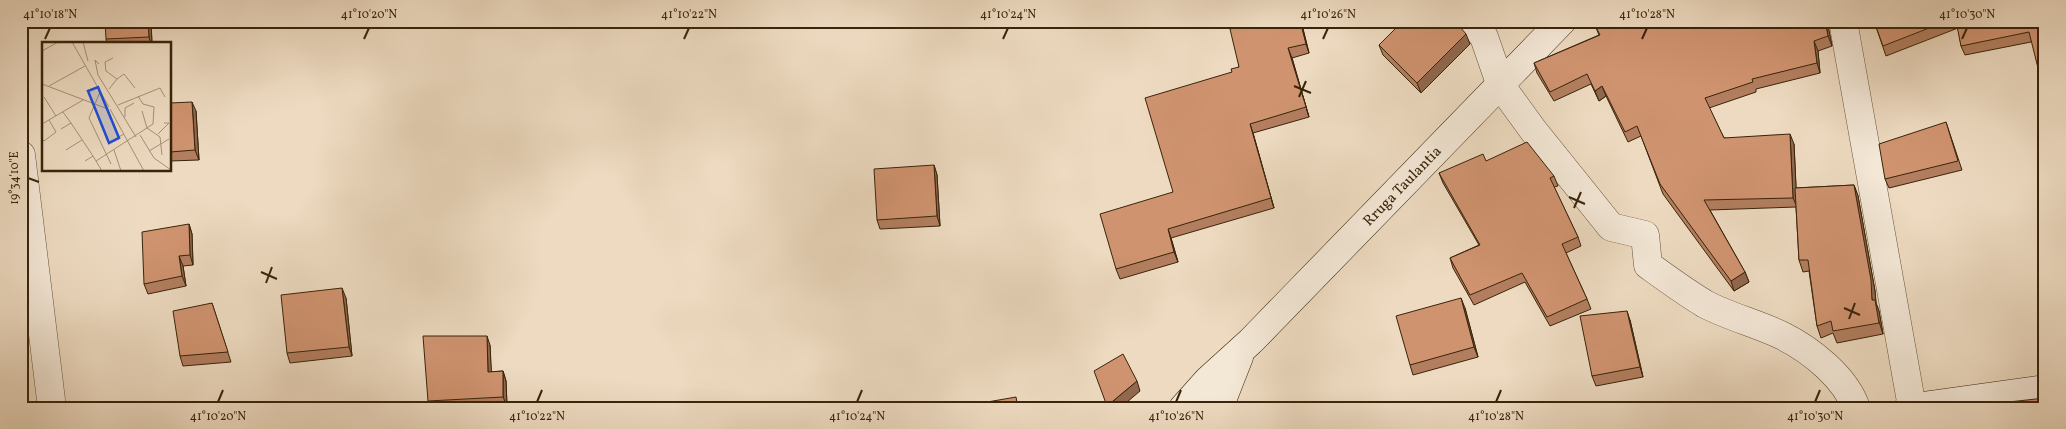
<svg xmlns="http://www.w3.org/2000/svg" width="2066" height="429" viewBox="0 0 2066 429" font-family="Vollkorn,serif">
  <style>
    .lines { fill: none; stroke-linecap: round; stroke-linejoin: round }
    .street-casing { stroke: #665238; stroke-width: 29 }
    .secondary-casing { stroke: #39240a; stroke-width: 29 }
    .street { stroke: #f3e7d6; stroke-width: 28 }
    .secondary { stroke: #f3e7d6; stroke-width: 28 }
    .wall { fill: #b27e5f; stroke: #39240a }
    .shaded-wall { fill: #91674e; stroke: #39240a }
    .building { fill: #cf936f; stroke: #39240a }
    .ticks { fill: none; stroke: #39240a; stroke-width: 2 }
    .labels { text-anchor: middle; stroke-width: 5; stroke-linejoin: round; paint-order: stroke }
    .street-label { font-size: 15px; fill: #39240a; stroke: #f3e7d6 }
    .inset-road { fill: none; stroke: #a59177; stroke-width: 1 }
    .view { fill: #1d4ed8; fill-opacity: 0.15; stroke: #1d4ed8; stroke-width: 2.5 }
    .inset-edge { fill: none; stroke: #39240a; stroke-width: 2.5 }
    .neatline { fill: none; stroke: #39240a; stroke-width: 2 }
    .ticks-label { font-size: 12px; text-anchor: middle; fill: #39240a }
  </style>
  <rect width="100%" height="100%" fill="#eddac0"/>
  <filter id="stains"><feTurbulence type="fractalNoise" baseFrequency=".004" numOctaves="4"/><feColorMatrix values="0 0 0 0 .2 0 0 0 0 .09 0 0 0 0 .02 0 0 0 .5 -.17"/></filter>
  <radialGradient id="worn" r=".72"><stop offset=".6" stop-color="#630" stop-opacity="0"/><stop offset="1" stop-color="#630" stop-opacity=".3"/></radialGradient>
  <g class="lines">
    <!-- street casing -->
    <g class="street-casing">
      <path id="street" d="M1471 21 1484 37 1501 86 1533 130 1611 227 1645 235 1648 265C1666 278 1685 292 1705 304 1730 317 1758 324 1783 336 1811 350 1846 378 1856 408
        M1843 21 1912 407
        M21 155 52 408"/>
    </g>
    <!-- secondary casing -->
    <g class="secondary-casing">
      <g id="secondary">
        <path id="s1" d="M1183 408 1208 380 1251 341 1562 21"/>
        <path d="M1219 408 1239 357"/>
        <path d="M1908 408 2045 389"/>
      </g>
    </g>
    <!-- street -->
    <use href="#street" class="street"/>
    <!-- secondary -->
    <use href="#secondary" class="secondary"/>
  </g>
  <!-- wall -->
  <path class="wall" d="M151 21 152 44H107L106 39Z
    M1301 21 1309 53 1292 58 1309 117 1253 133 1274 208 1171 238 1178 262 1120 279 1116 269 1173 192 1232 72 1239 67 1237 27Z
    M1598 21H1826L1828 26 1832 46 1818 51 1820 73 1756 89V92L1709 108 1724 138 1794 144 1796 188 1854 185 1858 196 1875 291 1876 303 1879 311 1883 334 1837 343 1833 333 1821 338 1817 326 1809 271 1803 272 1799 260 1796 207 1710 210 1745 272 1749 282 1734 291 1663 194 1641 136 1628 142 1606 96 1599 101 1591 84 1554 101 1537 73 1534 63 1599 35 1594 23Z
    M1874 21H2045L2031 42 1965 55 1961 46 1958 28 1886 56Z
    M1470 44 1421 93 1383 55 1379 45Z
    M170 103 196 111 199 160 170 161Z
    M1946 122 1962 170 1889 188 1885 179Z
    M1486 161 1554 176 1558 186 1554 187 1578 237 1581 246 1566 253 1587 299 1591 309 1550 326 1525 282 1474 305 1453 268 1450 258 1479 245 1443 183 1439 173Z
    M934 165 937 175 940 226 880 229 877 220Z
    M189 224 192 234 193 265 183 266 186 286 148 294 144 284Z
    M346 298 352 356 290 363 287 353Z
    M212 303 231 362 183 366 180 356Z
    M1465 308 1478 357 1413 375 1410 365Z
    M1630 320 1643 377 1596 386 1592 376Z
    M490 345 491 372 503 371 506 381 507 406 485 408H430L428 401Z"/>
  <!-- shaded-wall -->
  <path class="shaded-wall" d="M148 21H151L152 44H151L149 37Z
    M1300 21H1301L1309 53 1306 44Z
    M1825 21H1826L1828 26 1832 46 1828 36Z
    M1466 34 1470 44 1421 93 1417 83Z
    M1814 41 1818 51 1820 73 1817 63Z
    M1288 48 1292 58 1309 117 1306 107Z
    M1602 86 1606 96 1599 101 1595 91Z
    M192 102 196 111 199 160 195 150Z
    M1250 124 1253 133 1274 208 1271 198Z
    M1790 134 1794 144 1797 207 1793 198Z
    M934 165 937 175 940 226 937 216Z
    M1854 185 1858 196 1875 291 1876 303 1879 311 1883 334 1872 300Z
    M189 224 192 234 193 265 190 255Z
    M1168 229 1171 238 1178 262 1174 252Z
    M179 256 183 266 186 286 182 276Z
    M1745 272 1749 282 1734 291 1731 281Z
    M342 288 346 298 352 356 349 347Z
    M1461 298 1465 308 1478 357 1474 347Z
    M1627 311 1630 320 1643 377 1640 367Z
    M487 336 490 345 492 382 488 372Z
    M503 371 506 381 507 406 503 397Z
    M1137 381 1140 391 1120 408H1108L1107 406Z"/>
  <!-- building -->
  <path class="building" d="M105 21H148L149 37 106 39Z
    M1236 21H1300L1306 44 1288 48 1306 107 1250 124 1271 198 1168 229 1174 252 1116 269 1100 214 1173 192 1145 98 1232 72 1231 69 1239 67 1230 29 1237 27Z
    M1403 21H1455L1466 34 1417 83 1379 45Z
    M1598 21H1825L1828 36 1814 41 1817 63 1752 79 1753 82 1705 98 1724 138 1790 134 1793 198 1704 200 1745 272 1731 281 1660 184 1637 126 1625 132 1602 86 1595 91 1587 74 1550 92 1534 63 1600 35 1594 23Z
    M1874 21H1947L1883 46Z
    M1956 21H2045V96L2029 32 1961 46Z
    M192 102 195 150 170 152V103Z
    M2045 103V130L2039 105Z
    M1946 122 1958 161 1885 179 1879 144Z
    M1527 142 1554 176 1550 178 1578 237 1562 244 1587 299 1547 317 1522 273 1470 295 1450 258 1480 245 1439 173 1483 154 1486 161Z
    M934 165 937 216 877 220 874 169Z
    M1854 185 1871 280 1872 300H1875L1879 323 1833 331 1831 321 1817 326 1808 260H1799L1795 188Z
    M189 224 190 255 179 256 182 276 144 284 142 232Z
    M342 288 349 347 287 353 281 295Z
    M1461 298 1474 347 1410 365 1396 316Z
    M212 303 228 352 180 356 173 311Z
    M1627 311 1640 367 1592 376 1580 316Z
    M423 336H487L488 372 503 371V397L428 401Z
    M1123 354 1137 381 1107 406 1094 371Z
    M1016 397 1018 408H970V405Z
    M2045 398V408H1944L1962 405 1963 407Z"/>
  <!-- ticks -->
  <path class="ticks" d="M45 39 50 28M364 39 369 28M684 39 689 28M1003 39 1008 28M1323 39 1328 28M1642 39 1647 28M1962 39 1967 28M1294 86 1311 93M1299 97 1306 81M28 178 39 182M1569 197 1585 204M1574 208 1581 192M261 272 277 279M266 283 272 267M1844 308 1860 315M1849 319 1855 303M218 402 223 390M537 402 542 390M857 402 862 390M1176 402 1181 390M1496 402 1501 390M1815 402 1820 390"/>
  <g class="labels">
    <!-- street labels -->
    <g class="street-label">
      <text dy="5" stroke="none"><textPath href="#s1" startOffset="312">Rruga Taulantia</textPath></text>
    </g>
  </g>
  <!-- overview -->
  <g transform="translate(42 42)">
    <rect width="129" height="129" fill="#eddac0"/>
    <path class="inset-road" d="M30 0 67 65M41 0 46 19M0 9 16 0M57 22 53 18 56 33 94 95M75 37 82 32 93 46M0 42 66 67M7 44 43 24M67 47 75 37 64 29 63 20 71 16M58 50 47 76 69 122M2 55 14 74M76 63 118 46 123 55M68 67 102 129M100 69 105 86 118 95 120 113M83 75V66L92 61M29 81 51 114M0 82 41 58M19 87 29 81 21 70M116 92 127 81H122M98 93 112 116 129 128M0 97 2 99 14 90 7 78M67 100 82 92M24 108 40 98M72 108 79 129M107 109 127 97M43 119 51 114 54 119M60 129 54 119 111 82 112 65 101 62 96 54"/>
    <path class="view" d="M56 45 77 96 67 101 46 49Z"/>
    <rect width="129" height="129" class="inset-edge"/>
  </g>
  <!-- margin -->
  <rect width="2066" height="429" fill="none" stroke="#eddac0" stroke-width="55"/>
  <rect x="28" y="28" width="2010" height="374" class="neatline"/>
  <g class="ticks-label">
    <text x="50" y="18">41°10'18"N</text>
    <text x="369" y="18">41°10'20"N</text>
    <text x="689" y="18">41°10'22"N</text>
    <text x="1008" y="18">41°10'24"N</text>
    <text x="1328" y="18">41°10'26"N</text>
    <text x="1647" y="18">41°10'28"N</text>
    <text x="1967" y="18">41°10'30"N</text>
    <text transform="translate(14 178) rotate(-90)" y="4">19°34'10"E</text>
    <text x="218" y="420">41°10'20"N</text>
    <text x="537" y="420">41°10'22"N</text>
    <text x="857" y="420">41°10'24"N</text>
    <text x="1176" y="420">41°10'26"N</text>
    <text x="1496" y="420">41°10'28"N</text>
    <text x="1815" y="420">41°10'30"N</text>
  </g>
  <rect width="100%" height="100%" filter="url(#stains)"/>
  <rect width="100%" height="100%" fill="url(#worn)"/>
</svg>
